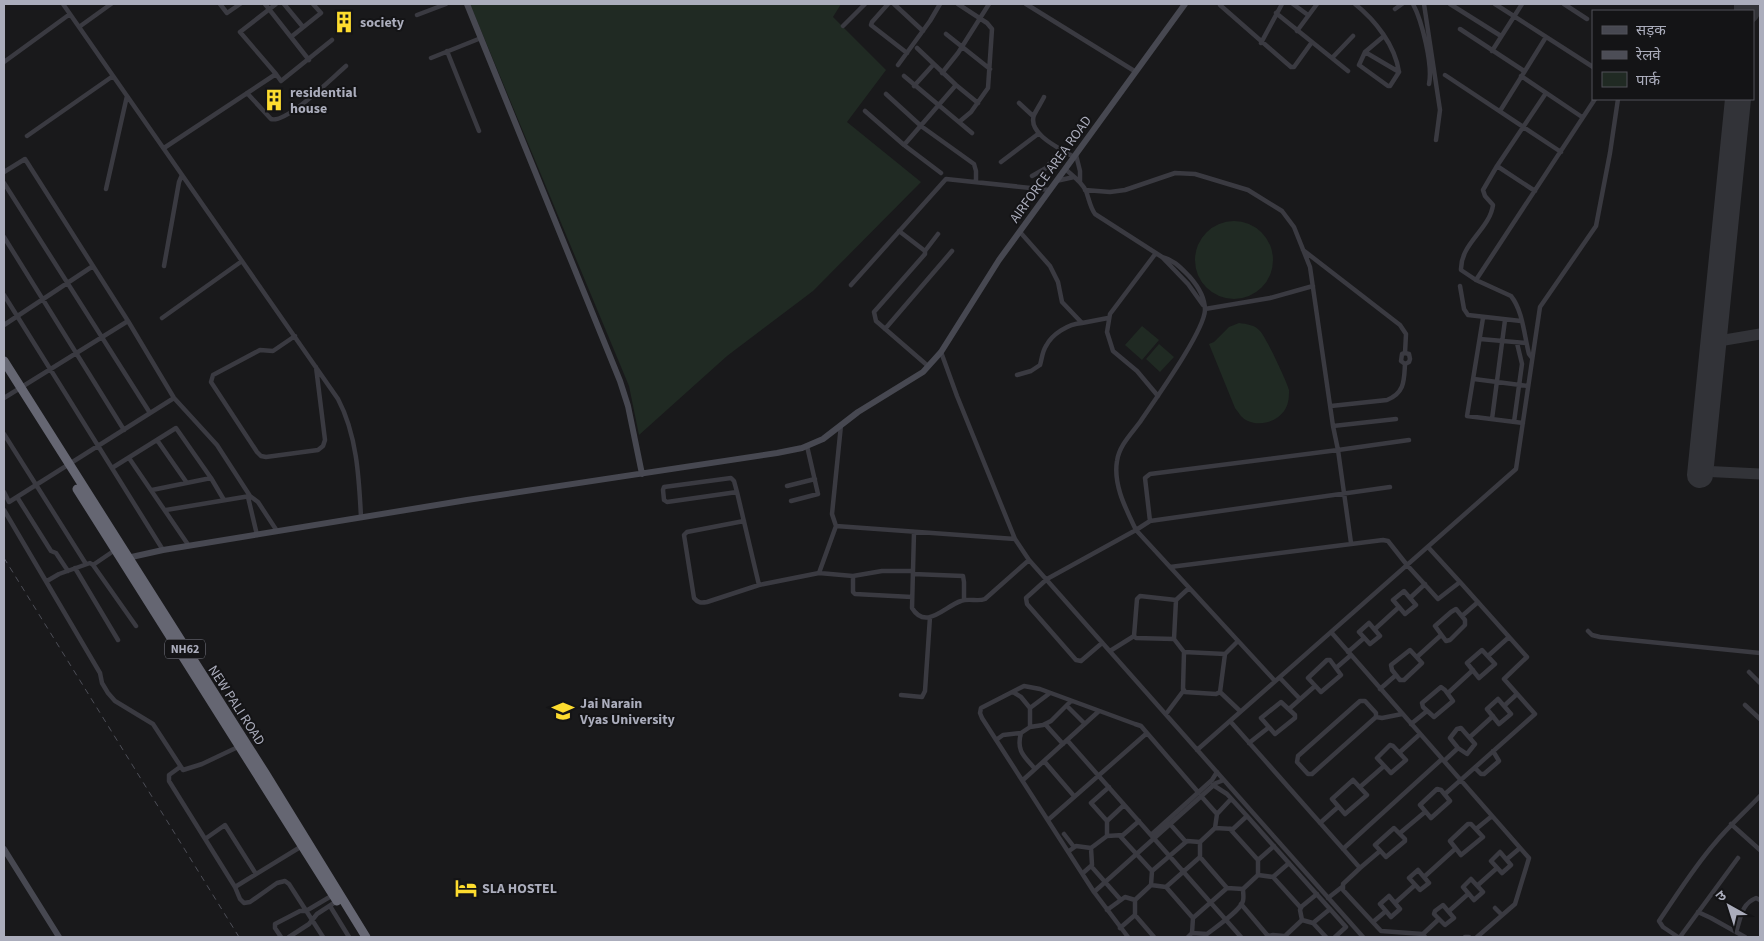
<svg xmlns="http://www.w3.org/2000/svg" width="1764" height="941" viewBox="0 0 1764 941" font-family="'Source Sans 3','Noto Sans Devanagari',sans-serif">
  <style>
    .green { fill: #202a23 }
    .lines { fill: none; stroke-linecap: round; stroke-linejoin: round }
    .taxiway { stroke: #323338; stroke-width: 11 }
    .runway { stroke: #323338; stroke-width: 26 }
    .street { stroke: #3a3a41; stroke-width: 4.5 }
    .secondary { stroke: #474851; stroke-width: 6 }
    .highway { stroke: #656672; stroke-width: 9 }
    .rail { stroke: #4c4d56; stroke-width: 1; stroke-dasharray: 6 5; stroke-linecap: butt }
    .labels { text-anchor: middle; stroke-width: 4; stroke-linejoin: round; paint-order: stroke }
    .shield { fill: #141416; stroke: #7e7f8a; stroke-width: 1 }
    .shield-label { font-size: 12px; font-weight: bold; fill: #abadbc }
    .poi-label { font-size: 14px; font-weight: bold; fill: #abadbc; stroke: #141416; text-anchor: start }
    .street-label { font-size: 14px; fill: #abadbc; stroke: #141416 }
  </style>
  <rect width="100%" height="100%" fill="#19191b"/>
  <!-- green -->
  <path class="green" d="M470 4H841L833 17 886 70 847 122 921 182 813 291 727 356 639 435 629 386Z
    M1195 260a39 39 0 1 1 78 0a39 39 0 1 1-78 0Z
    M1239 323C1247 324 1255 325 1260 331 1266 337 1287 382 1289 390 1289 393 1289 399 1288 402 1285 418 1264 428 1248 421 1242 419 1239 413 1235 408L1209 344 1214 342 1229 327Z
    M1142 326 1159 340 1142 360 1125 345Z
    M1159 344 1174 357 1160 372 1146 359Z"/>
  <g class="lines">
    <!-- taxiway -->
    <path class="taxiway" d="M1713 342 1760 334
      M1700 471 1760 474"/>
    <!-- runway -->
    <path class="runway" d="M1747 11V4
      M1700 475 1738 99"/>
    <!-- street -->
    <path class="street" d="M63 4 338 399C357 435 359 478 361 517
      M220 4 227 13 240 4
      M265 4 309 60
      M284 4 303 27
      M888 4 872 22 871 25 907 53
      M894 4 923 31
      M958 4 987 23 992 29 988 88 971 112 959 122
      M1026 4 1136 72
      M1293 4 1308 15
      M1355 4C1375 20 1395 45 1399 72L1390 86H1388L1359 65 1365 52 1384 36
      M1413 4C1422 21 1433 65 1429 84
      M1424 4 1440 110 1436 140
      M1450 4 1501 36
      M1495 4 1593 67
      M1564 4 1587 19
      M1220 5 1291 67H1294L1312 42 1276 13
      M1395 9 1402 4
      M417 15 446 4
      M843 26 865 4
      M79 27 111 4
      M1460 29 1524 71
      M1297 31 1317 4
      M946 34 990 69
      M291 37 321 13 313 4
      M1312 42 1348 71
      M1261 43 1282 4
      M917 48 956 85 978 103
      M447 51 479 131
      M1492 51 1522 4
      M1365 52 1399 72
      M431 58 481 38
      M1332 58 1353 36
      M4 62 70 14
      M898 65 930 21 940 4
      M942 73 958 53 989 4
      M276 74 281 81 332 40
      M1445 75 1561 152
      M904 76 972 133
      M1521 76 1582 117
      M914 86 933 65
      M247 93 271 119C286 124 333 77 346 66
      M886 94 921 126 974 164 976 171V181
      M1044 97C1041 103 1037 109 1034 115 1027 134 1061 149 1074 157
      M1019 103 1033 116
      M865 111 904 145 941 173
      M1500 111 1546 37
      M27 136 113 76
      M904 145 956 85
      M164 148 276 74 240 32 276 4
      M1076 155 1080 171V182
      M1001 162 1038 134
      M1497 166 1535 191
      M1065 169C1072 175 1082 182 1086 191 1089 199 1090 207 1095 214L1162 257 1188 284 1203 305
      M4 172 25 159 128 321 174 398 217 445 250 496 258 502 277 531
      M1032 176 1046 168 1061 149
      M1056 181 1074 177
      M4 183 150 413
      M106 189 127 96
      M1085 190 1110 192 1125 190 1175 173 1195 174 1248 190 1282 211 1294 227 1310 267 1333 426 1338 450 1409 440
      M899 231 925 251V254L874 312 876 321 928 366
      M1020 232 1050 266 1058 282 1062 302 1082 323 1108 318
      M4 237 124 430
      M1303 250 1400 325 1406 334 1405 353 1402 354 1401 361 1405 364
      M925 251 938 234
      M1156 253 1110 314 1107 332 1113 351 1137 371 1158 396
      M164 266 179 182 182 175
      M1476 280 1595 99
      M851 285 946 179 1050 190
      M1460 286 1464 309 1468 315 1521 321
      M4 295 163 550
      M1205 309 1270 298 1313 286
      M162 318 242 261
      M1483 318 1467 416 1523 423
      M4 325 93 266
      M885 329 952 251
      M295 336 273 351 260 350 213 375 211 382 257 452 261 456 266 457 318 450 323 446 325 440 316 367
      M1480 339 1526 343
      M941 352 957 396 1015 539 1029 560 1363 937
      M1532 358 1529 354C1524 335 1523 311 1511 296L1476 280 1461 270C1460 244 1490 229 1493 205L1485 196 1483 190 1497 166 1546 93
      M1017 375 1031 371 1040 365C1042 359 1042 352 1046 346 1052 334 1068 324 1082 323
      M1474 379 1528 386
      M4 398 128 321
      M1331 406 1387 400C1405 393 1404 380 1405 364L1409 362 1410 359 1409 354 1405 353
      M1492 419 1505 320
      M1514 422 1522 364 1517 343
      M841 425 832 514 836 526 1015 539
      M1333 426 1396 419
      M4 434 86 564
      M157 440 187 483
      M129 458 189 546
      M112 468 176 428 211 478 224 500
      M731 478 734 481 737 492 667 502 664 500 663 490 664 487Z
      M787 486 815 479
      M152 490 211 478
      M4 492 9 502 174 398
      M737 492 759 585
      M17 497 51 551 56 553 68 571
      M248 497 257 535
      M791 501 818 494 807 446
      M4 510 100 673 102 683 108 693 115 701 153 724 183 770 202 764 240 746
      M166 510 250 496
      M744 521 687 532 684 535 694 598C698 603 701 603 707 602L759 585 819 573 836 526
      M1150 521 1145 478 1150 474 1338 450 1351 543
      M914 532 912 608C926 631 945 606 961 601 969 598 978 602 985 599L1029 560
      M1428 547 1460 582
      M93 565 136 626
      M1170 567 1383 540 1388 541 1407 565 1438 599 1460 582 1527 657 1504 679 1535 714 1445 794
      M75 568 118 640
      M819 573 853 576 882 571H913
      M913 574 963 576 964 582V600
      M853 576V592L855 594 912 597
      M47 581 59 574 90 563 93 565 115 550
      M1189 588 1176 600 1140 596 1137 599 1134 636 1136 638 1174 639 1184 652 1225 654 1238 641
      M1404 591 1416 605 1405 614 1393 600Z
      M1410 598 1425 584
      M1456 609 1465 620V625L1450 640 1446 641 1435 626 1451 612Z
      M1462 616 1478 602
      M1369 623 1380 636 1370 644 1359 632Z
      M1375 629 1399 607
      M1588 631 1592 635 1600 637 1760 653
      M1331 632 1529 858 1515 904 1477 937
      M1174 639 1176 600
      M1102 643 1081 661 1076 660 1027 604 1026 598 1047 579 1136 530C1126 509 1113 485 1117 461 1119 446 1131 434 1140 422 1154 401 1204 332 1205 310 1205 297 1198 286 1189 276 1180 267 1174 260 1162 257
      M1410 650 1422 663 1404 680H1400L1392 670 1391 665Z
      M1482 650 1495 664 1479 678 1467 663Z
      M1110 651 1134 636
      M1184 652 1183 689 1185 692 1216 694 1220 692 1225 654
      M1348 652 1364 638
      M1488 656 1509 637
      M1417 657 1440 636
      M1327 660H1330L1341 675 1321 692 1308 678Z
      M1336 668 1351 655
      M1749 672 1760 683
      M1280 678 1300 699
      M1275 681 1136 530 1150 521 1390 487
      M1441 687 1445 690 1453 701 1434 717 1423 707 1422 703Z
      M1380 689 1396 675
      M1013 692 1021 697 1030 708V727
      M1220 692 1240 711
      M1448 693 1473 670
      M901 695 922 697 925 691 930 617
      M1498 699 1511 714 1499 724 1487 709Z
      M1281 702 1295 715V718L1275 734 1261 718Z
      M1745 705 1760 719
      M1067 706 1085 724
      M1504 706 1517 694
      M1030 708 1050 693
      M1289 709 1315 686
      M1166 714 1184 690
      M1376 717V713L1365 701H1360L1298 756 1297 762 1308 774H1312L1376 717 1382 718 1402 714
      M1230 721 1360 868 1343 884V890L1381 931 1423 934 1425 937
      M1045 724 1063 744
      M1411 724 1427 711
      M1461 728 1475 744 1467 754 1458 748 1450 738 1457 729Z
      M1021 733C1016 751 1024 756 1035 769
      M1470 737 1493 716
      M996 740 1003 735 1021 733 1030 727 1043 725 1051 721 1071 701
      M1067 740 1241 937
      M1249 743 1268 728
      M1390 745 1393 746 1406 760 1391 773 1377 758Z
      M1197 750 1516 469 1540 307 1596 226 1610 153 1618 99
      M1400 752 1420 734
      M1044 761 1074 796
      M1444 761 1458 748
      M180 767 169 775V781L235 887 240 899 244 903 250 902 277 883 285 881 289 884 323 937
      M1475 768 1481 774H1484L1499 761 1493 751
      M1023 780 1099 711
      M1353 780 1367 795 1345 814 1332 799Z
      M1213 785 1227 794 1247 816 1346 927 1335 937
      M1360 787 1384 766
      M1437 789 1441 790 1450 801 1431 818 1420 805Z
      M1201 796 1217 814
      M1048 820 1147 733
      M1107 821 1091 803 1109 787
      M1320 823 1338 807
      M1170 824 1186 842
      M1468 824H1471L1483 837 1461 855 1450 841Z
      M1731 824 1760 850
      M1215 828 1233 829 1247 816
      M1394 828 1405 839V841L1386 857 1375 845Z
      M1230 829 1258 860
      M1476 829 1492 816
      M1400 833 1425 812
      M1064 834 1074 847
      M1151 835 1212 780 1217 772
      M1107 836V821L1124 805
      M1120 836 1152 871
      M205 839 225 825 256 874
      M1343 849 1442 759
      M1069 851 1076 846 1091 848 1107 836 1123 835 1139 821
      M1500 852 1511 865 1502 873 1491 861Z
      M1200 857 1227 888
      M1507 859 1520 848
      M1091 866 1120 899
      M1360 868 1380 851
      M1418 870 1429 883 1420 890 1409 878Z
      M1083 873 1092 865 1091 848
      M1258 875V860L1274 846
      M1273 877 1301 908
      M1424 877 1455 849
      M1471 879 1483 892 1474 900 1463 887Z
      M1151 885 1166 887 1200 857V842L1215 828 1217 814 1231 799
      M1478 885 1497 868
      M235 887 302 846
      M1166 887 1193 918
      M1094 892 1216 783 1224 780
      M1389 896 1400 909 1391 917 1380 904Z
      M1328 898 1342 887
      M1135 900 1151 885 1152 871 1187 841 1200 842
      M1395 903 1415 885
      M1241 904 1268 936
      M1443 905 1454 918 1445 925 1434 914 1435 911Z
      M330 906 349 937
      M1495 908 1502 915
      M1107 910 1125 897 1135 900
      M1449 911 1468 894
      M1698 912 1711 918 1745 937
      M1135 915 1154 937
      M1302 920 1300 910 1301 907 1317 894
      M1373 922 1386 911
      M1313 923 1326 937
      M1120 928 1135 915V900
      M1736 932C1741 918 1741 904 1756 898L1760 900
      M1192 933 1193 918 1227 888 1243 889
      M1423 934 1439 919
      M1267 936 1273 935 1284 936
      M281 937 275 928V924L300 911H306L333 895
      M289 937 309 924 317 914 337 901
      M1128 937 1094 892 982 718 980 713 981 708 1024 686 1040 689 1135 724 1141 726 1147 733 1198 792
      M1188 937 1192 933 1207 934C1216 927 1240 911 1243 901 1244 897 1243 892 1243 889L1258 875 1273 877 1289 863
      M1284 937 1302 920 1313 923 1330 909
      M1465 937H1469
      M1678 937 1663 927 1659 921 1661 918C1678 893 1695 866 1715 843 1729 826 1745 812 1760 796
      M1680 937 1738 858"/>
    <!-- secondary -->
    <path class="secondary" d="M467 4 620 381 628 406 642 474
      M127 558 163 550 467 500 777 453 802 448 823 439 858 412 923 372 941 352 999 260 1185 4
      M4 849 59 937"/>
    <!-- highway -->
    <path class="highway" d="M4 361 265 773 366 937
      M77 489 337 901"/>
    <!-- rail -->
    <path class="rail" d="M4 558 239 937"/>
  </g>
  <!-- icons -->
  <defs>
    <g id="building-bare" transform="scale(1.725)"><path d="M-4-6H4V6H1V3H-1V6H-4ZM-2.5-4.3h1.7v1.8h-1.7ZM.8-4.3h1.7v1.8H.8ZM-2.5-1h1.7V.8h-1.7ZM.8-1h1.7V.8H.8Z" fill="#fddc2f" stroke="#141416" stroke-width="2.5" paint-order="stroke"/></g>
    <g id="university-bare" transform="scale(1.725)"><path d="M0-5L7-2L0 1L-7-2ZM-4 1L0 2.5L4 1V4Q0 6-4 4Z" fill="#fddc2f" stroke="#141416" stroke-width="2.5" paint-order="stroke"/></g>
    <g id="hotel-bare" transform="scale(1.725)"><path d="M-6-4.5h1.5V1H6V5H4.5V3h-9V5H-6ZM-4 0a1.8 1.8 0 1 1 3.6 0ZM.5 0V-2.5h3Q6-2.5 6 0Z" fill="#fddc2f" stroke="#141416" stroke-width="2.5" paint-order="stroke"/></g>
  </defs>
  <g fill-rule="evenodd">
    <use href="#building-bare" x="344" y="22"/>
    <use href="#building-bare" x="274" y="100"/>
    <use href="#university-bare" x="563" y="711"/>
    <use href="#hotel-bare" x="466" y="888"/>
  </g>
  <g class="labels">
    <!-- shield labels -->
    <rect class="shield" x="165" y="639.5" width="40" height="19" rx="4"/>
    <g class="shield-label">
      <text x="185" y="653">NH62</text>
    </g>
    <!-- poi labels -->
    <g class="poi-label">
      <text x="360" y="27">society</text>
      <text x="290" y="97">residential<tspan x="290" dy="16">house</tspan></text>
      <text x="580" y="708">Jai Narain<tspan x="580" dy="16">Vyas University</tspan></text>
      <text x="482" y="893">SLA HOSTEL</text>
    </g>
    <!-- street labels -->
    <g class="street-label">
      <text transform="translate(1050 169) rotate(-54)" y="5">AIRFORCE AREA ROAD</text>
      <text transform="translate(237 705) rotate(57)" y="5">NEW PALI ROAD</text>
    </g>
  </g>
  <!-- border -->
  <rect width="1764" height="941" fill="none" stroke="#abadbc" stroke-width="10"/>
  <!-- legend -->
  <rect x="1592" y="10" width="162" height="90" fill="#141416" stroke="#505158"/>
  <rect x="1602" y="26" width="25" height="8" fill="#474851" stroke="#505158"/>
  <text x="1636" y="35" font-size="15" fill="#abadbc">सड़क</text>
  <rect x="1602" y="51" width="25" height="8" fill="#4c4d56" stroke="#505158"/>
  <text x="1636" y="60" font-size="15" fill="#abadbc">रेलवे</text>
  <rect x="1602" y="72" width="25" height="15" fill="#202a23" stroke="#505158"/>
  <text x="1636" y="85" font-size="15" fill="#abadbc">पार्क</text>
  <!-- north arrow -->
  <g transform="translate(1729 906) rotate(321)" stroke="#141416" stroke-width="4" paint-order="stroke">
  <path d="M0-4L9 19L0 12L-9 19Z" fill="#abadbc"/>
  <text y="-8" font-size="14" font-weight="bold" text-anchor="middle" fill="#abadbc">उ</text>
  </g>
</svg>
